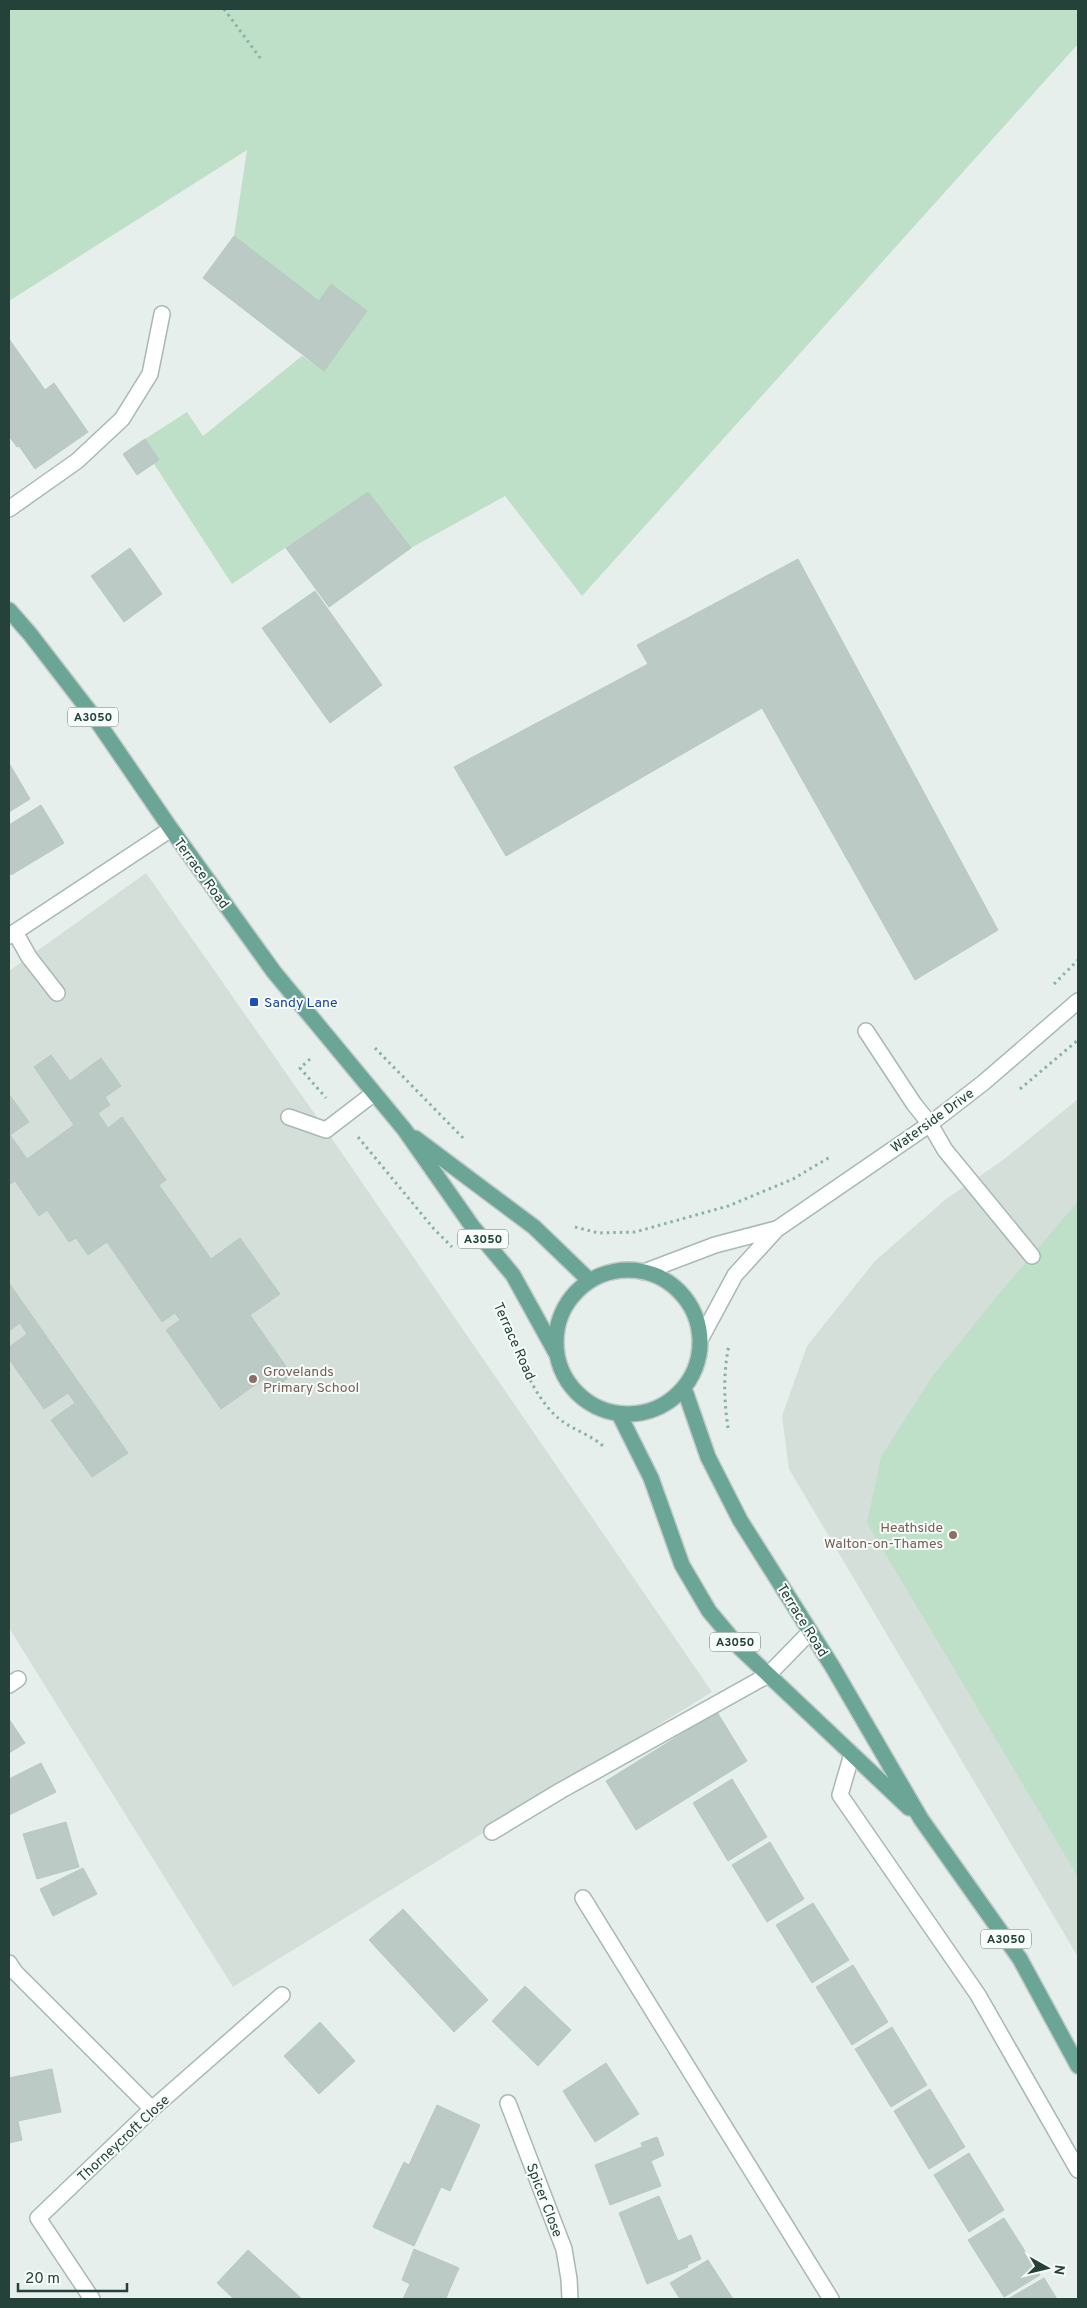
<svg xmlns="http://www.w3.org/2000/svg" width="1087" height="2308" viewBox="0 0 1087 2308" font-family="Overpass,sans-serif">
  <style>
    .built { fill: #d4dfda }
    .green { fill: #bfe0c8 }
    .building { fill: #bbcac4; stroke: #b8c9c2 }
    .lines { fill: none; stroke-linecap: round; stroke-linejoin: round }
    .lane-casing { stroke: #a8b8b2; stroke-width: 18 }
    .street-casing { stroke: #a8b8b2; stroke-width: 18 }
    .primary-casing { stroke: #c2cac8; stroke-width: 18 }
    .path { stroke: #86b3a5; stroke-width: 3; stroke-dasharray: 2.5 4; stroke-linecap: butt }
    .lane { stroke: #fff; stroke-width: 15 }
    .street { stroke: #fff; stroke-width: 15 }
    .primary { stroke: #6aa596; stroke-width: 15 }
    .transit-dot { fill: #1a4fb4; stroke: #f7fbf9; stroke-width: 2 }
    .education-dot { fill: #8d6e63; stroke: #f7fbf9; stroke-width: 2 }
    .labels { text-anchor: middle; stroke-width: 4; stroke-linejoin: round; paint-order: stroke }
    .shield { fill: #f7fbf9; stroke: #637a73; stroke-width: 1 }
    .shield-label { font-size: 12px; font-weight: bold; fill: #24423a }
    .street-label { font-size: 14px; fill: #24423a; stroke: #f7fbf9 }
    .transit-label { font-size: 14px; fill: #164399; stroke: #f7fbf9; text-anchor: start }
    .education-label { font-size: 14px; fill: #785e54; stroke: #f7fbf9; text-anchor: start }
  </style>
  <rect width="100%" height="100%" fill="#e6efeb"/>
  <!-- built -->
  <path class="built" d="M146 873 326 1130 712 1692 233 1987 9 1628V971Z
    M1078 1099V1957L789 1469 782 1416 807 1346 875 1261 946 1199 1003 1160Z"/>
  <!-- green -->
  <path class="green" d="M9 9H1078V44L582 596 505 496 411 548 368 492 232 584 154 464 159 460 145 439 187 412 203 436 302 356 324 370 319 301 234 236 247 150 9 301Z
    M1078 1201V1877L867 1523 881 1457 931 1378 993 1301Z"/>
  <!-- building -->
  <path class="building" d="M234 236 319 301 331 284 367 311 324 371 203 278Z
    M9 339 45 390 54 383 88 432 35 469 19 446 17 447 9 436Z
    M145 439 159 460 137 475 123 454Z
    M368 492 411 548 329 607 286 548Z
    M130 548 162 594 124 622 91 576Z
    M798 559 998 930 915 980 762 708 506 856 454 767 648 664 637 645Z
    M315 591 382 685 330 723 262 628Z
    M9 763 30 799 9 812Z
    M41 805 64 843 11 875 9 871V825Z
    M51 1055 70 1081 101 1058 121 1086 105 1097 110 1105 98 1113 108 1128 122 1117 166 1180 159 1185 211 1259 240 1238 280 1294 250 1315 292 1375 273 1389 265 1378 221 1409 166 1330 180 1320 175 1313 162 1322 107 1242 88 1255 76 1238 69 1242 47 1210 39 1216 15 1181 9 1185V1094L29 1122 10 1135 27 1159 74 1125 34 1067Z
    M9 1283 128 1453 92 1477 51 1420 75 1403 68 1393 44 1409 9 1359V1347L27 1334 20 1323 9 1331Z
    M717 1712 747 1761 636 1830 606 1781Z
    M9 1719 25 1743 9 1753Z
    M41 1763 56 1792 9 1815V1779Z
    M732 1779 767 1837 728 1861 693 1803Z
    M66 1822 79 1867 37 1879 23 1834Z
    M770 1842 804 1899 767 1922 732 1865Z
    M83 1868 97 1894 53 1916 40 1889Z
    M813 1903 849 1960 812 1983 776 1925Z
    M403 1909 488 2000 454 2032 369 1940Z
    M853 1965 888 2022 852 2045 816 1987Z
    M525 1986 571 2030 538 2066 492 2021Z
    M320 2022 355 2061 319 2094 284 2056Z
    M892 2027 927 2085 891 2107 855 2049Z
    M606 2063 639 2114 595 2142 563 2091Z
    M52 2069 61 2112 18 2121 22 2140 9 2143V2078Z
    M930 2089 965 2147 929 2169 894 2111Z
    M437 2105 480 2125 450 2191 441 2187 414 2246 373 2227 404 2162 409 2165Z
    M657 2137 664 2155 651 2161 661 2186 610 2205 595 2165 642 2147 641 2143Z
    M969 2153 1004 2210 969 2232 934 2175Z
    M659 2196 678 2241 691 2235 701 2259 687 2265 688 2267 647 2284 619 2213Z
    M1004 2218 1040 2275 1004 2297 968 2240Z
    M414 2249 459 2268 446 2298 449 2299H403L410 2284 402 2280Z
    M248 2250 302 2299H234L217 2283Z
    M708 2260 733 2299H680L670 2283Z
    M1044 2278 1057 2299H1008Z"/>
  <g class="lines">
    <!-- lane casing -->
    <g class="lane-casing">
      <path id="lane" d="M9 509 77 461 122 419 150 374 162 314
        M15 932 29 957 57 993
        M866 1031 914 1104 930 1124 945 1150 1032 1256
        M289 1117 326 1130 373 1094
        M492 1832 560 1791 768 1675 810 1632
        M583 1898 831 2299"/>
    </g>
    <!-- street casing -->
    <g class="street-casing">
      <path id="street" d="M9 936 171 829
        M644 1272 715 1245 776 1229
        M700 1340 735 1275 777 1229 930 1124 983 1083 1078 1001
        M9 1685 18 1679
        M852 1754 840 1795 978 1995 1078 2170
        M9 1963 15 1972 152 2109
        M508 2103 564 2249 569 2279 570 2299
        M92 2299 38 2218 152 2109 282 1995"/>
    </g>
    <!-- primary casing -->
    <g class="primary-casing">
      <path id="primary" d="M9 610 30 634 97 721 171 829 274 972 404 1129 472 1226 513 1275 556 1353
        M415 1138 534 1227 589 1280
        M556 1342a72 72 0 1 1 144 0a72 72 0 1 1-144 0Z
        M684 1388 708 1457 740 1520 832 1666 921 1819 1020 1959 1078 2066
        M619 1414 651 1478 682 1565 709 1611 740 1648 909 1808"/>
    </g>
    <!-- path -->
    <path class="path" d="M224 9 261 59
      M1054 984 1078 960
      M375 1048 465 1140
      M310 1059 300 1068 326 1098
      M1020 1089 1078 1040
      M358 1137 434 1229 452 1247
      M575 1227 598 1233 635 1232 728 1206 793 1179 830 1157
      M508 1326C520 1358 532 1394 557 1417 570 1429 590 1434 603 1446
      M728 1428C724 1401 723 1373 729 1345"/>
    <!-- lane -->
    <use href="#lane" class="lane"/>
    <!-- street -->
    <use href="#street" class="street"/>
    <!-- primary -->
    <use href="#primary" class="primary"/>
  </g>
  <!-- markers -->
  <rect class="transit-dot" x="249" y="997" width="10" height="10" rx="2.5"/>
  <g class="education-dot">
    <circle cx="253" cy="1379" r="5"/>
    <circle cx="953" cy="1535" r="5"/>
  </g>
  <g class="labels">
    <!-- shield labels -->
    <g class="shield">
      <rect x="68" y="707.5" width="50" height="19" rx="4"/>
      <rect x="458" y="1229.5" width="50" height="19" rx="4"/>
      <rect x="710" y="1632.5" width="50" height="19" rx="4"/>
      <rect x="981" y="1929.5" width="50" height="19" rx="4"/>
    </g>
    <g class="shield-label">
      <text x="93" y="721">A3050</text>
      <text x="483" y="1243">A3050</text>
      <text x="735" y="1646">A3050</text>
      <text x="1006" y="1943">A3050</text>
    </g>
    <!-- street labels -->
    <g class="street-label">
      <text transform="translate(202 873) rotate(54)" y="5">Terrace Road</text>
      <text transform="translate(932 1120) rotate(-36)" y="5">Waterside Drive</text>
      <text transform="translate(515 1341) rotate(66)" y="5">Terrace Road</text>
      <text transform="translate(803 1620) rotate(58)" y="5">Terrace Road</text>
      <text transform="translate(123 2138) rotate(-43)" y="5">Thorneycroft Close</text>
      <text transform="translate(545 2200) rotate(69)" y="5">Spicer Close</text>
    </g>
    <!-- transit labels -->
    <g class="transit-label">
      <text x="264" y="1007">Sandy Lane</text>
    </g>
    <!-- education labels -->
    <g class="education-label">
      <text x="263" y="1376">Grovelands<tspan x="263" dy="16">Primary School</tspan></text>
      <text x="943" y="1532" text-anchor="end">Heathside<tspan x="943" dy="16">Walton-on-Thames</tspan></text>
    </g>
  </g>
  <!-- border -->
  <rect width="1087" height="2308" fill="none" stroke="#24423a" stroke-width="20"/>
  <!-- north arrow -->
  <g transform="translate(1047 2268) rotate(98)" stroke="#f7fbf9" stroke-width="4" paint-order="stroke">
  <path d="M0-4L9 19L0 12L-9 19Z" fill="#24423a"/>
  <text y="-8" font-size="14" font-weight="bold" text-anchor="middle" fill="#24423a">N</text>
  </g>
  <!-- scale -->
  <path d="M18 2283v8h109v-8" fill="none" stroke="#24423a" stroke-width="2.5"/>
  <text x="25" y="2283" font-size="15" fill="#24423a" stroke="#f7fbf9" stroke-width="4" paint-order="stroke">20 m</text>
</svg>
